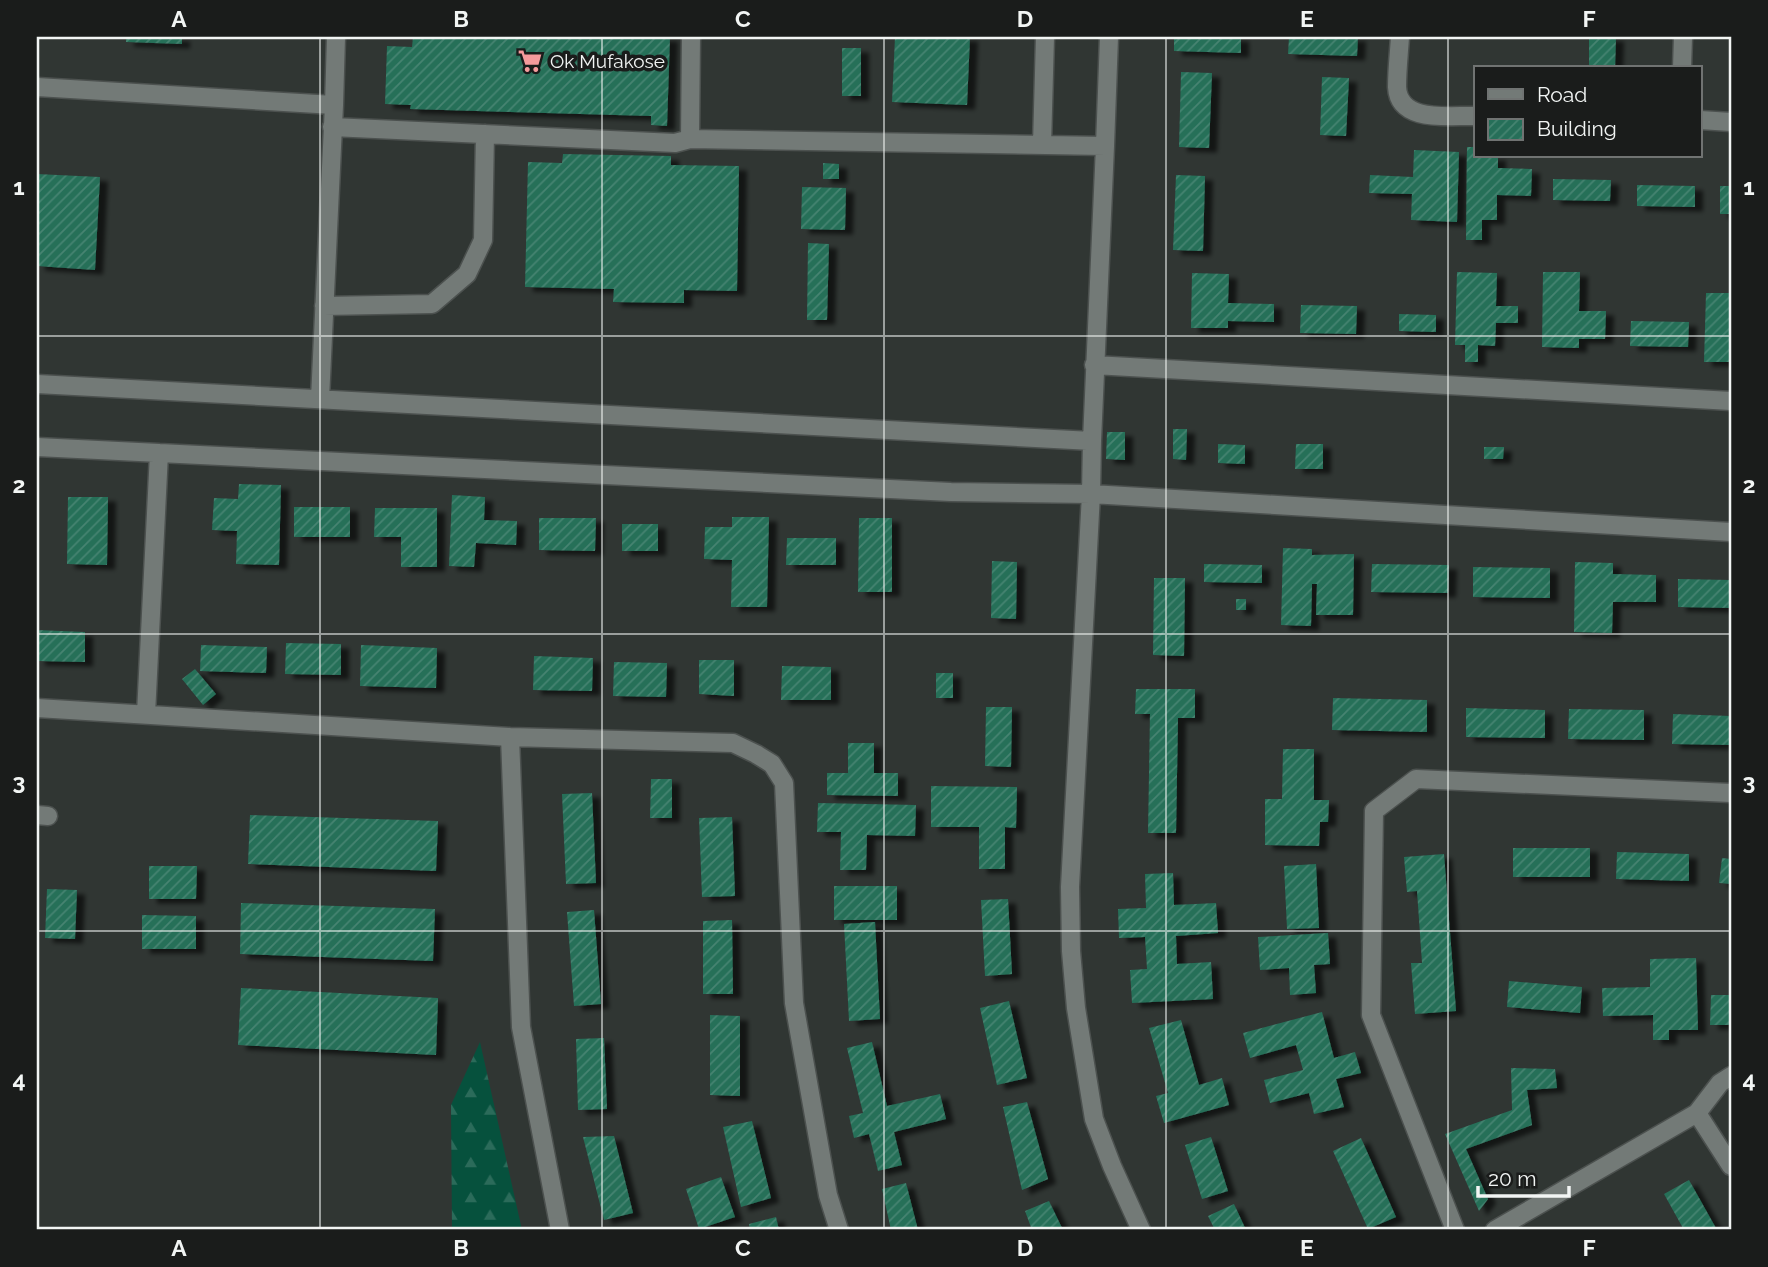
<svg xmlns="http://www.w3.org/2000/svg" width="1768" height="1267" viewBox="0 0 1768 1267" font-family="Raleway,sans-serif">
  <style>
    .forest { fill: url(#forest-firs) }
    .building { fill: url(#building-hatch); filter: url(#shadow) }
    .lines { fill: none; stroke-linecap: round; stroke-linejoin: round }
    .minor-casing { stroke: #4c514f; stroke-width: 21 }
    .minor { stroke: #737a77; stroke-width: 18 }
    .grid { fill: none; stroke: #f2f5f4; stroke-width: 2; stroke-opacity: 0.55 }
    .labels { text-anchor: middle; stroke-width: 7; stroke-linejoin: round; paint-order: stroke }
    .poi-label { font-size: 19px; fill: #f2f5f4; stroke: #1a1c1b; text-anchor: start }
    .neatline { fill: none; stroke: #f2f5f4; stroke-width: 2.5 }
    .grid-label { font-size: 23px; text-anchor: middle; font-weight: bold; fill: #f2f5f4 }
  </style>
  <defs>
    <pattern id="forest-firs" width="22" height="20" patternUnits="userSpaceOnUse" patternTransform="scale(1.75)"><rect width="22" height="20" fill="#06513d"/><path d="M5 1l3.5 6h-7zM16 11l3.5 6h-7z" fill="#2b6b5a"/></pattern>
    <pattern id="building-hatch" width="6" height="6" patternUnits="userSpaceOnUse" patternTransform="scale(1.75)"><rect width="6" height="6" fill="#266f59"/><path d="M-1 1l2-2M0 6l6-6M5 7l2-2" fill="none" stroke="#468471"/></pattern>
    <filter id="shadow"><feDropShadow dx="8" dy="4.5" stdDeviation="2" flood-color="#0009"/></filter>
  </defs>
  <rect width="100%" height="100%" fill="#303633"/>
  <!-- forest -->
  <path class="forest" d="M480 1042 522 1230H452L451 1105Z"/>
  <!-- building -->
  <path class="building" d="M126 37H182V44L126 42Z
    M413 37H670L667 126 651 125V116L410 109 411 105 385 104 387 46 412 47Z
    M895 37H970L967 105 892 102Z
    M1174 37H1241V53L1174 51Z
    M1289 37H1358L1357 56 1288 54Z
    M1589 37H1616L1615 68H1589Z
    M842 48H861V96H842Z
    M1181 72 1212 73 1209 148 1179 147Z
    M1322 77 1349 78 1346 136 1320 135Z
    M1467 147H1476V156H1498V168L1532 169 1531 196 1497 195V220H1482V240H1466Z
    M1414 150 1459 152 1457 222 1411 220 1412 194 1369 193 1370 175 1413 177Z
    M563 154 671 156V165L739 166 737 291 684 290V303L613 302 614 289 525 287 528 162 562 163Z
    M823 163 839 164V179H823Z
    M37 174 100 177 95 270 37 266Z
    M1176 175 1205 176 1203 251 1173 250Z
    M1553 179 1611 180 1610 201 1553 200Z
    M1637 185 1695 186V207L1637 206Z
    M1720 186H1731V214H1720Z
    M802 187 846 188 845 230 801 229Z
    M808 243 829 244 827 320H807Z
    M1457 272 1497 273 1496 306H1518V323H1496L1495 346 1478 345V362H1465V345H1455Z
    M1543 272H1580L1579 311H1606L1605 339H1579V348L1542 347Z
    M1192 273 1229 274 1228 303 1274 304V322L1228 321V328H1191Z
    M1706 293H1731V362H1704Z
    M1301 305 1357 306 1356 334 1300 333Z
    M1399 314 1436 315V332L1399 331Z
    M1631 321 1689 322 1688 347 1630 346Z
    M1173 429H1187L1186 460 1173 459Z
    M1107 432H1125V460L1106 459Z
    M1218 444 1245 445V464L1218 463Z
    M1296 444H1323V469H1295Z
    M1484 447H1504L1503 459H1484Z
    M239 484 281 485 279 565 236 564 237 531 212 530 214 498 238 499Z
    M452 495 485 497 484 520 517 521 516 545 476 543 474 567 449 566Z
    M68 497H108L107 565 67 564Z
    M294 507H350V537H294Z
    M375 508H437V567H401V537H374Z
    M732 517H769L767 607H731L732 560 704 559 705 527H732Z
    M539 518H596L595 551 539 550Z
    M859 518H892V592H858Z
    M622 524H658V551H622Z
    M787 538H836V565H786Z
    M1283 548 1312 549V555L1354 554 1353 615H1316L1317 584H1312L1311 626 1281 625Z
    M992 561 1017 562 1016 619 991 618Z
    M1575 562 1613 563V574L1656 575V602H1613L1612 633 1574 632Z
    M1204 564 1262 565V583L1204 582Z
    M1372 564 1449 565 1448 593 1371 592Z
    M1473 567 1550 568V598L1473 597Z
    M1154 578H1185L1184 656 1153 655Z
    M1678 579 1731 580V608L1678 607Z
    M1236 599H1246V610H1236Z
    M37 630 85 632V662L37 661Z
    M286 643 341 644V675L285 674Z
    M201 645 267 647 266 673 200 671Z
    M361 645 437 648 436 688 360 686Z
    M534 656 593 658 592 691 533 690Z
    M699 660H734V696L699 694Z
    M614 662 667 663 666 697 613 696Z
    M782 666 831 667V700H781Z
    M195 669 216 694 203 705 182 679Z
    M936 673H953V698H936Z
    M1136 689H1195V718H1178L1176 833H1148L1150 714H1135Z
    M1333 698 1427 700V732L1332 730Z
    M986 707H1012L1011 767 985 766Z
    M1466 708 1545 710V738L1466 737Z
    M1569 709 1644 710V740L1568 739Z
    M1673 714 1731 716V745L1672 744Z
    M848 743H874V773H898V796L827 795V773H848Z
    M1283 749H1314V800H1329L1328 822H1320L1319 846 1265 845V799H1282Z
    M651 779H672V818H650Z
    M931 786 1017 787 1016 828 1005 827V869H979V827H931Z
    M592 793 596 883 566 884 562 794Z
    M818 803 916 805 915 836 867 835 866 870H840L841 832H817Z
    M250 815 438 821 436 871 248 864Z
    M732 817 735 896 702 897 699 818Z
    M1513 848H1590V877H1513Z
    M1617 852 1689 854V881L1616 879Z
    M1444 854 1456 1011 1415 1014 1411 963H1422L1417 891 1407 892 1404 857Z
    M1722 858 1731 859V884L1719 883Z
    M1316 864 1319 928 1287 929 1284 866Z
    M149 866H197L196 899H149Z
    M1173 873 1174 905 1216 903 1218 933 1176 936 1177 964 1211 962 1213 999 1132 1003 1130 970 1147 969 1145 937 1119 938 1118 909 1146 908 1145 874Z
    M834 886H897V920H834Z
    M47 889 77 890 75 939 45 938Z
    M1008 899 1012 974 985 976 981 900Z
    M241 903 435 909 433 961 240 954Z
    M594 910 601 1004 574 1006 567 912Z
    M142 915 196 916V949H142Z
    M732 920 733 994H703V921Z
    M875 922 880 1019 849 1021 844 924Z
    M1328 933 1330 964 1314 965 1316 993 1290 995 1289 968 1260 970 1258 937Z
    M1696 958 1698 1030H1669V1040H1653V1015L1603 1016 1602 988 1650 987V959Z
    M1509 981 1582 987 1580 1013 1507 1007Z
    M241 988 438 998 436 1055 238 1045Z
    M1711 995H1731V1025H1710Z
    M1009 1001 1027 1078 997 1085 980 1008Z
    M1322 1012 1334 1058 1355 1052 1361 1073 1336 1079 1344 1107 1314 1114 1309 1093 1270 1103 1264 1080 1303 1070 1296 1045 1250 1058 1243 1033Z
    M710 1015 740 1016V1096L710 1095Z
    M1181 1020 1199 1085 1222 1078 1229 1105 1164 1123 1156 1096 1168 1093 1149 1028Z
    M604 1038 607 1109 578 1110 576 1039Z
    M872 1042 887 1106 940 1094 946 1119 894 1132 902 1165 878 1171 869 1134 854 1138 849 1116 863 1113 847 1048Z
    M1511 1068 1555 1069 1557 1088 1527 1090 1532 1125 1466 1149 1488 1199 1479 1211 1445 1134 1512 1110Z
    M1027 1102 1048 1179 1022 1190 1003 1107Z
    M752 1121 771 1198 741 1207 723 1127Z
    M614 1136 633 1213 604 1220 583 1137Z
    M1211 1137 1228 1191 1202 1199 1185 1145Z
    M1361 1138 1396 1217 1368 1229 1333 1151Z
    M721 1177 735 1217 699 1229 686 1189Z
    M1689 1180 1717 1230H1684L1664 1194Z
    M906 1183 918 1230H891L882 1189Z
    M1049 1201 1063 1230H1032L1025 1211Z
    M1234 1204 1246 1230H1215L1208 1216Z
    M776 1217 779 1230H750L749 1224Z"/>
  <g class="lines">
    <!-- minor casing -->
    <g class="minor-casing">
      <path id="minor" d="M691 37 690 139 1105 146
        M1400 37C1399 53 1397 70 1397 87 1399 124 1450 115 1476 116
        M1682 68 1683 37
        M37 87 334 105 320 399
        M334 105 336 37
        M1700 120 1731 122
        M332 127 675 143 690 139
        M1042 145 1045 37
        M324 306 432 304 467 274 483 240 485 134
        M1094 365 1731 401
        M37 384 1092 441 1091 494 1070 887 1071 951 1076 1008 1094 1119 1112 1166 1141 1230
        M1092 441 1105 146 1109 37
        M37 447 951 492 1091 494 1731 532
        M37 708 510 737 733 743 756 754 772 764 784 783 794 1003 828 1195 839 1230
        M146 714 159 453
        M510 737 521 1027 560 1230
        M37 815 48 816
        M1697 1113 1731 1166
        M1455 1230 1371 1015 1374 811 1416 779 1731 793
        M1495 1230 1697 1113 1720 1083 1731 1076"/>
    </g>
    <!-- minor -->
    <use href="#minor" class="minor"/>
  </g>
  <!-- grid -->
  <path class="grid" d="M320 37V1230M602 37V1230M884 37V1230M1166 37V1230M1448 37V1230M37 336H1731M37 634H1731M37 931H1731"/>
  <!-- icons -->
  <defs>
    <g id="supermarket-bare" transform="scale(1.89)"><path d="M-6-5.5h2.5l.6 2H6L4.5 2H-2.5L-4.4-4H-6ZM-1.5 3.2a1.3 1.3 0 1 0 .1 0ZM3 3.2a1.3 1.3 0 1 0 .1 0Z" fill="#f59b9c" stroke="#1a1c1b" stroke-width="2.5" paint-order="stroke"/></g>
  </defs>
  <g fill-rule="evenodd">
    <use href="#supermarket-bare" x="530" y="61"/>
  </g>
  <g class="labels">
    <!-- poi labels -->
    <g class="poi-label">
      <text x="550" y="68">Ok Mufakose</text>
    </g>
  </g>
  <!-- border -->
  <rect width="1768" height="1267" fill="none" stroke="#1a1c1b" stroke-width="77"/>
  <!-- legend -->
  <rect x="1474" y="66" width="228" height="91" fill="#1a1c1b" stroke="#707372" stroke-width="2"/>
  <rect x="1488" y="89" width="35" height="10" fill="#737a77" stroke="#707372" stroke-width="2"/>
  <text x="1537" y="102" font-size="21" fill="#f2f5f4">Road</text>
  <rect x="1488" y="119" width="35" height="21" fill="url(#building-hatch)" stroke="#707372" stroke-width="2"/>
  <text x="1537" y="136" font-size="21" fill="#f2f5f4">Building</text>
  <!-- scale -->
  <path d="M1478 1186v10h91v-10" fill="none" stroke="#f2f5f4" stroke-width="3.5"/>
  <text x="1488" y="1186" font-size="21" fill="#f2f5f4" stroke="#1a1c1b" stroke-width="5" paint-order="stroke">20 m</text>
  <rect x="38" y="38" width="1692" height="1190" class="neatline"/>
  <g class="grid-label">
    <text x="179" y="27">A</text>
    <text x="461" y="27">B</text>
    <text x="743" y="27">C</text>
    <text x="1025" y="27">D</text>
    <text x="1307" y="27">E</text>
    <text x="1589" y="27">F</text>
    <text x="19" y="195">1</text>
    <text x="1749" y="195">1</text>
    <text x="19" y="493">2</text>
    <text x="1749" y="493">2</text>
    <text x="19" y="790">3</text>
    <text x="1749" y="790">3</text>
    <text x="19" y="1088">4</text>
    <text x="1749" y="1088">4</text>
    <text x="179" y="1256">A</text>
    <text x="461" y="1256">B</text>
    <text x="743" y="1256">C</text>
    <text x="1025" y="1256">D</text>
    <text x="1307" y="1256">E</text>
    <text x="1589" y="1256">F</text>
  </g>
</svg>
